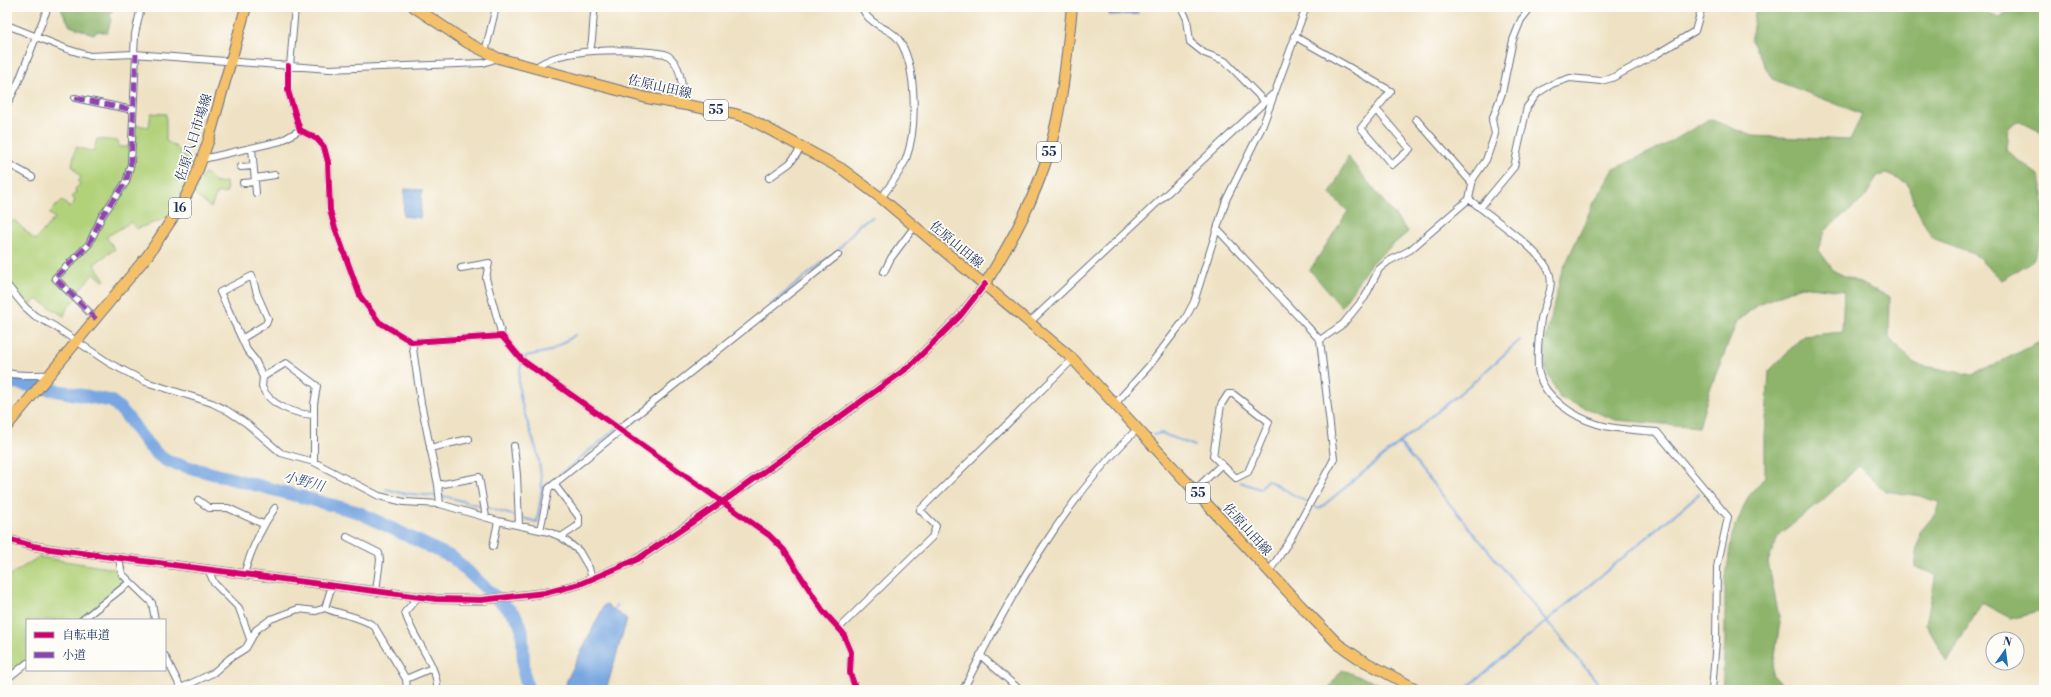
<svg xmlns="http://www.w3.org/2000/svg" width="2051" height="697" viewBox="0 0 2051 697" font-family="'Libre Bodoni','Noto Serif JP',serif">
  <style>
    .green { fill: #b2d27a; stroke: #66806c }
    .forest { fill: #8db46a; stroke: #547264 }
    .water { fill: #77a6e1; stroke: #496aa0 }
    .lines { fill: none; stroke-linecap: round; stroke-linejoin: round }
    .stream { stroke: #77a6e1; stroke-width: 2 }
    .river { stroke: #77a6e1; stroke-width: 13 }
    .street-casing { stroke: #656e82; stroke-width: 8 }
    .secondary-casing { stroke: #656e82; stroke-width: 10 }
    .primary-casing { stroke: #656e82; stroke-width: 12 }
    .street { stroke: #fff; stroke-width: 6 }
    .secondary { stroke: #fbe6c3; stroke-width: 9 }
    .primary { stroke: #f4c16a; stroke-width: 10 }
    .quiet { stroke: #8e44ad; stroke-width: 5; stroke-dasharray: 10 5; stroke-linecap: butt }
    .cycleway-casing { stroke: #fdfcf7; stroke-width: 8 }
    .cycleway { stroke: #d6006c; stroke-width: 6 }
    .labels { text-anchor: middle; stroke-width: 3.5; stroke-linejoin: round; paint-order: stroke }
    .shield { fill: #fdfcf7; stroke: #5f6c8c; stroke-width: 1 }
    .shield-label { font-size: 12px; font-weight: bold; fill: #1b2f5e }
    .street-label { font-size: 13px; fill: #1b2f5e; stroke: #fdfcf7 }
    .water-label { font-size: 14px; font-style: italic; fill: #3b598c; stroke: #fdfcf7 }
  </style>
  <rect width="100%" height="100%" fill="#fdfcf7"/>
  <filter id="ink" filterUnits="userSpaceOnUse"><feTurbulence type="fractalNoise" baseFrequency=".025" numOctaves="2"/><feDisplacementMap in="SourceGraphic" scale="8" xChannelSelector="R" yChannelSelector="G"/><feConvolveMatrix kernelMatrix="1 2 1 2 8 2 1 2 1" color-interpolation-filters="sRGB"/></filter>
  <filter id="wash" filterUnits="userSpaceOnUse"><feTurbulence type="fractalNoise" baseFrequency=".012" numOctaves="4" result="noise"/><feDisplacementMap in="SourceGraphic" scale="16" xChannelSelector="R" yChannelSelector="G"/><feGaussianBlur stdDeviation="0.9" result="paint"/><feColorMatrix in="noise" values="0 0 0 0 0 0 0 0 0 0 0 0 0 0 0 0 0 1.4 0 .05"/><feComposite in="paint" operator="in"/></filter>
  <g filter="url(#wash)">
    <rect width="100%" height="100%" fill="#efe2c4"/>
    <!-- green -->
    <path class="green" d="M151 113 166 114V141L176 147 194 166 176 204 167 218 136 229 131 222 106 237 115 249 94 264 105 280 103 281 94 273 78 291 81 294 67 308 64 316 37 299 28 307 7 280V222L10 224 14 220 35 240 55 218 49 213 62 200 70 208 75 201 72 196 76 193 75 189 80 184 78 181 81 178 72 165 76 147 90 151 94 150 97 139 118 141 119 147H134L135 125 149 127Z
      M205 172 216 183 226 182 227 191 225 194 217 192 211 208 194 194Z
      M39 557 115 569 125 584 79 620H27V661L7 676V577Z"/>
    <!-- forest -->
    <path class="forest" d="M60 7H122V10L114 8 110 14 111 20 107 33 99 31 93 34 70 26Z
      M1756 7H1972L2000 17 2012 7H2044V134L2018 121 2008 128 2006 150 2039 176 2044 193V232L2033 261 2001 280 1973 253 1932 238 1915 206 1907 183 1886 174 1877 176 1866 197 1826 230 1818 249 1834 271 1890 297 1889 338 1914 364 1973 375 2044 340V610L2010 618 1982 603 1947 662 1926 624 1936 575 1915 567 1920 532 1936 513 1939 502 1920 496 1885 491 1859 466 1824 499 1778 536 1768 562 1780 622 1772 674 1787 690H1722L1725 640V583L1732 535 1748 497 1765 477V437L1769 371 1803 336 1842 332 1844 291 1801 286 1757 305 1737 322 1710 389 1699 427 1616 420 1560 398 1545 368V343L1561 274 1592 206 1614 169 1671 142 1709 119 1753 136 1850 140 1862 114 1772 79 1751 40Z
      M1348 157 1408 232 1371 263 1341 307 1310 270 1348 211 1330 194Z
      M1342 670 1395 690H1327Z"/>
    <!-- water -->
    <path class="water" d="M1109 7H1137L1138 14 1109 15Z
      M405 189 422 190 420 218 403 216Z
      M605 604 627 619 606 690H565L567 680Z"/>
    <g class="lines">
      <!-- stream -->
      <path class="stream" d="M770 305 837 251 860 224 873 217
        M1153 435 1161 433 1195 446
        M1399 443 1604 690
        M1240 482 1260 489 1267 480 1319 509 1477 379 1520 340
        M386 489 401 493 448 497 537 522 542 489 617 428
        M542 489C541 476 540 464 537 452 530 425 507 382 526 356L550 351 575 335
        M614 611 616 605
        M1464 690 1699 494"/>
      <!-- river -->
      <path class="river" d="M7 381 111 401C134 417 143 449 169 462L358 512 453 558 515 615 519 622 522 629 524 674 528 690"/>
    </g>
  </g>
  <g filter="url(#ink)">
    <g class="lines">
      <!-- street casing -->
      <g class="street-casing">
        <path id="street" d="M861 7C864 11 866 16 870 19 880 29 894 30 901 43 917 71 917 129 906 159 900 173 890 186 881 198
          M1181 7 1187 19 1190 42 1204 53 1225 61 1265 102
          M7 25 67 49 90 56 134 54 329 69 483 63 498 58
          M1294 36 1391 91 1361 128 1392 165 1410 149 1376 109
          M590 50C594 36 592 22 595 7
          M485 52 496 7
          M134 54 135 34 141 7
          M288 66V91L300 130 317 139 324 147 328 162 330 210 334 225 360 296 379 322 412 342 502 336 522 360 769 535 784 550 823 611 843 633 851 652 850 673 856 690
          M290 66 295 7
          M535 68C560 46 633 49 665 54 682 62 683 88 682 105
          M75 98 133 110
          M7 105 18 83 48 7
          M1416 119 1472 183
          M252 148 256 193
          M203 159 281 141 300 130
          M7 163 32 177
          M241 167 253 166
          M255 178 275 175
          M769 178 790 163 802 147
          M243 183 255 182
          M1469 199C1488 215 1541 250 1549 272 1555 289 1544 303 1541 319 1539 332 1536 361 1539 374 1545 398 1574 417 1597 424 1615 430 1638 430 1657 432L1728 517 1717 567 1716 641 1712 690
          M1480 208 1514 167 1527 107 1538 93 1552 84 1570 78 1601 81 1612 78 1657 54 1695 31 1702 7
          M1217 229 1320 340 1334 459 1291 538 1269 572
          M461 268 489 263 486 278 502 336
          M884 272 891 258 915 226
          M7 285 25 307 35 316 54 326 109 363 146 382 212 403 228 411 246 423 281 453 314 462 379 496 404 502 440 504 498 521 549 532 561 537 579 551 589 568 592 579
          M96 319 55 278 89 244 102 216 126 182 131 163 136 54
          M1030 322 1272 95
          M243 338 266 324 268 319 257 294 252 276 220 292 247 350 255 360 263 377 262 387C270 406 295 414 314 415
          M1320 340 1343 324 1365 297 1379 269 1389 261 1410 250 1469 199 1473 179 1486 160 1495 134 1492 120 1502 93 1513 40 1521 20 1531 7
          M412 342 421 403 438 485 440 504
          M7 373C23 377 34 374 50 375
          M263 377 286 363 317 386 314 404V462
          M1228 394H1233L1269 422 1248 472 1236 478 1213 456 1221 405Z
          M1114 405 1149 366 1185 319 1194 302 1226 200 1263 125 1306 7
          M619 429 838 255
          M514 446 517 475 519 525
          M430 448 469 439
          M554 484 579 517V525L561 537
          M438 485 479 477 486 517
          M1195 490 1222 464
          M198 500 209 508H228L263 524
          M540 530 549 488 620 431
          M347 537 379 553 380 560 376 591
          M493 546 498 521
          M119 559 122 574 152 603 155 620
          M208 569 214 583 239 608 250 639
          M244 574C251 550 260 529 275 508
          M332 585 325 608C341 615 359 616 374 626L406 679 407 690
          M418 597 405 612C411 637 439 665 437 690
          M82 620 130 582
          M839 628 932 537 936 526 920 510 1073 359
          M980 655 1020 690
          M165 656 182 690
          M7 679 27 663
          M406 679 432 668
          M181 688 213 673 230 658 246 648 256 630 271 619 298 609 316 611 325 608
          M963 690C1010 596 1062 503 1137 429"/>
      </g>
      <!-- secondary casing -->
      <g class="secondary-casing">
        <path id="secondary" d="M7 539 33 546 50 549 436 599 481 600 545 593 580 584 638 559 728 498 910 366 960 316 985 284"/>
      </g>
      <!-- primary casing -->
      <g class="primary-casing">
        <path id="primary" d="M414 7 468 43 498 58 647 98 735 114 748 118 842 169 881 198 1073 359 1301 606 1338 644 1360 659 1418 690
          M985 284C1012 241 1036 197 1050 148 1063 102 1067 54 1072 7
          M7 426 148 255 182 204 195 178 208 142 246 7"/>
      </g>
      <!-- street -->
      <use href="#street" class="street"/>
      <!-- secondary -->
      <use href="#secondary" class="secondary"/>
      <!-- primary -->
      <use href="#primary" class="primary"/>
      <!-- quiet -->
      <path class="quiet" d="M75 98 133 110
        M96 319 55 278 89 244 102 216 126 182 131 163 136 54"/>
      <!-- cycleway casing -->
      <g class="cycleway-casing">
        <path id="cycleway" d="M288 66V91L300 130 317 139 324 147 328 162 330 210 334 225 360 296 379 322 412 342 502 336 522 360 769 535 784 550 823 611 843 633 851 652 850 673 856 690
          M7 539 33 546 50 549 436 599 481 600 545 593 580 584 638 559 728 498 910 366 960 316 985 284"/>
      </g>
      <!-- cycleway -->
      <use href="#cycleway" class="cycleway"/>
    </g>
  </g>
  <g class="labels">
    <!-- shield labels -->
    <g class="shield">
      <rect x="704" y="100" width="24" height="20" rx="3"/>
      <rect x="1037" y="142" width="24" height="20" rx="3"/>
      <rect x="169" y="198" width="22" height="20" rx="3"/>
      <rect x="1186" y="483" width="24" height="20" rx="3"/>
    </g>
    <g class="shield-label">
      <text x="716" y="114">55</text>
      <text x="1049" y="156">55</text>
      <text x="180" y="212">16</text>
      <text x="1198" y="497">55</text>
    </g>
    <!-- street labels -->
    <g class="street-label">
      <text transform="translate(660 86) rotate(13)" y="5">佐原山田線</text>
      <text transform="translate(193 137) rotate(-72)" y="5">佐原八日市場線</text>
      <text transform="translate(957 244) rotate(40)" y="5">佐原山田線</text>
      <text transform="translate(1248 529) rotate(48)" y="5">佐原山田線</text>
    </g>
    <!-- water labels -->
    <g class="water-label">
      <text transform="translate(304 481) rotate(15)" y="5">小野川</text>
    </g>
  </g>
  <!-- margin -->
  <rect width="2051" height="697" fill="none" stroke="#fdfcf7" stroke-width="24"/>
  <!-- legend -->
  <rect x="26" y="619" width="140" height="52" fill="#fdfcf7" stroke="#a3aaba"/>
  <rect x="34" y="632" width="20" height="6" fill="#d6006c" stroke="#a3aaba"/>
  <text x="62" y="639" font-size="12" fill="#1b2f5e">自転車道</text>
  <rect x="34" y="652" width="20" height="6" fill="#8e44ad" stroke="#a3aaba"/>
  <text x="62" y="659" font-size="12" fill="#1b2f5e">小道</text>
  <!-- north arrow -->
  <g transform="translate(2005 651) rotate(14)"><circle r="19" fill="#fdfcf7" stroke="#a3aaba"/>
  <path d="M0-3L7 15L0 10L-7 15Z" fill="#1f6fb2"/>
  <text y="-6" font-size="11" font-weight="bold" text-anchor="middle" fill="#1b2f5e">N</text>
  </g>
</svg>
